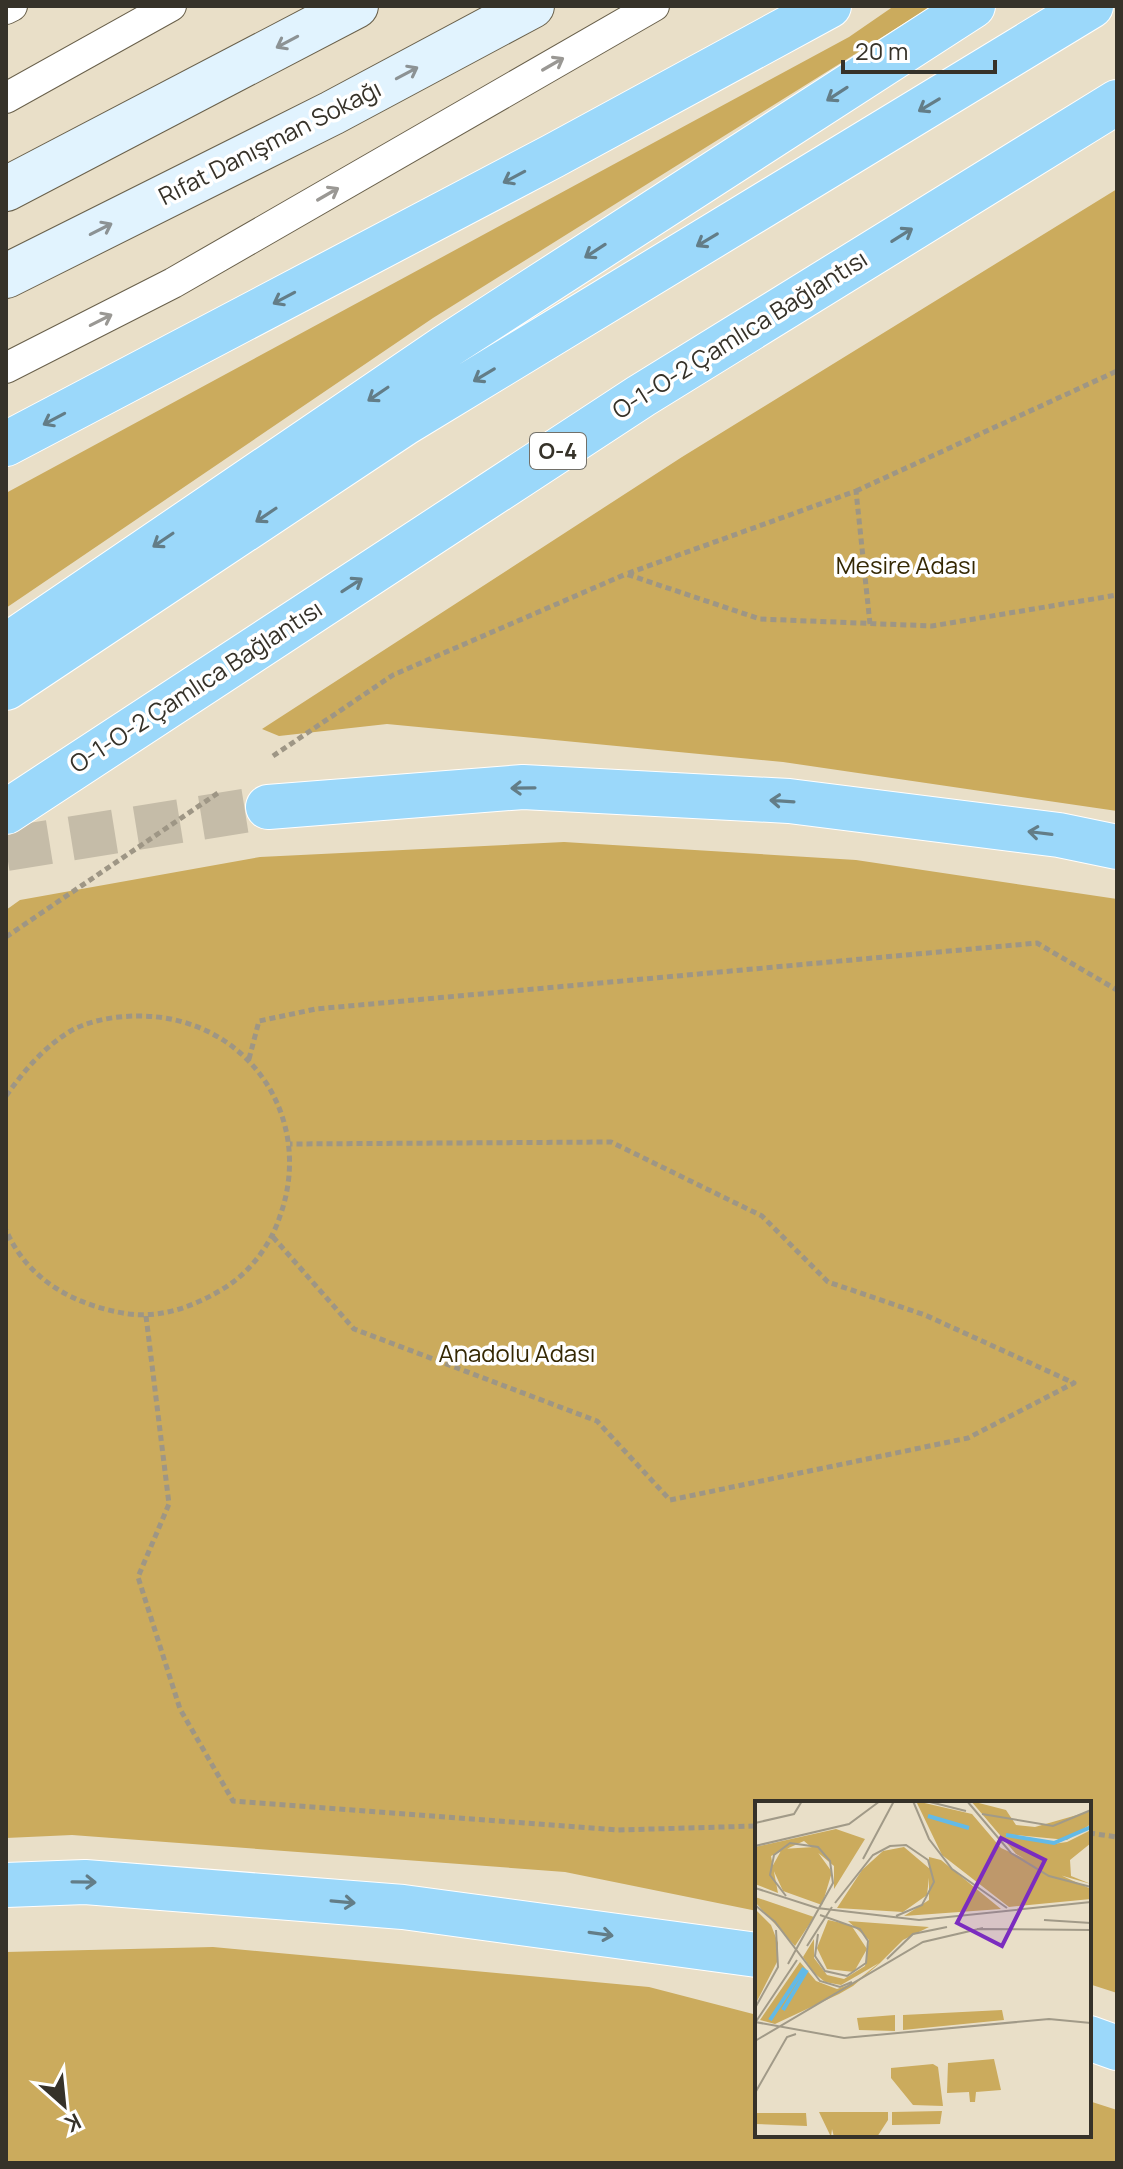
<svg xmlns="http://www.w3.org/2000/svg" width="1123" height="2169" viewBox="0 0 1123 2169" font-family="Manrope,sans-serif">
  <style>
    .green { fill: #cbab5d }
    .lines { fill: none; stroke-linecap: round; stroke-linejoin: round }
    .highway-tunnel { stroke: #c5bca8; stroke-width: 44; stroke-dasharray: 44 22; stroke-linecap: butt }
    .lane-casing { stroke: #69604b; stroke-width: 32 }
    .secondary-casing { stroke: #69604b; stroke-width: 46 }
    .highway-casing { stroke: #fff; stroke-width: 46 }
    .path { stroke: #9e9685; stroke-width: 5; stroke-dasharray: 6 4; stroke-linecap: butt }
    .lane { stroke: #fff; stroke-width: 30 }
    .secondary { stroke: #e1f3fe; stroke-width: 44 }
    .highway { stroke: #9bd8fa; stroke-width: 44 }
    .oneway { stroke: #8c9294 }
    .oneway2 { stroke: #9a9894 }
    .oneway3 { stroke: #637d87 }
    .labels { text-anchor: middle; stroke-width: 7; stroke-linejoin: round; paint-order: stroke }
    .shield { fill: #fff; stroke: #727069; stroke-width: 2 }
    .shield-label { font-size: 22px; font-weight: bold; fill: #363229 }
    .street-label { font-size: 24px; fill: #363229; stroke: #fff }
    .park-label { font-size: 24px; fill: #352803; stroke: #fff }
    .inset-river { fill: none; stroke: #63bae7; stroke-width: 4 }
    .inset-road { fill: none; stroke: #a19a88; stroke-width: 2 }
    .view { fill: #7b2cbf; fill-opacity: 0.15; stroke: #7b2cbf; stroke-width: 4 }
    .inset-edge { fill: none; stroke: #363229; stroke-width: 4 }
  </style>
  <rect width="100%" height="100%" fill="#e9dfc8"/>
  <!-- green -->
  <path class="green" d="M894 6H932L433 318 6 608V493L849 37Z
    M1117 189V811L783 762 387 724 279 736 262 729 682 457Z
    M564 842 856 860 1117 899V1993L1089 1984V1803H757V1911L565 1872 72 1835 6 1838V910L20 900 260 857Z
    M213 1947 649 1987 757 2015V2135H1089V2101L1117 2110V2163H6V1952Z"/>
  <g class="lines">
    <!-- highway-tunnel -->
    <path class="highway-tunnel" d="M6 849 268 807"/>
    <!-- lane casing -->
    <g class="lane-casing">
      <path id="lane" d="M6 9 12 6
        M6 98 171 6
        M6 368 173 283 654 6"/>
    </g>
    <!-- secondary casing -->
    <g class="secondary-casing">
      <path id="secondary" d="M6 189 356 6
        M6 276 332 113 532 6"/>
    </g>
    <!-- highway casing -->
    <g class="highway-casing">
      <path id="highway" d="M6 444 553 156 829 6
        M6 646 447 346 973 6
        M6 688 405 423 1091 6
        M268 807 523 787 789 801 1059 835 1117 847
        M6 812 641 396 1117 102
        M6 1885 85 1882 403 1907 757 1955
        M1089 2038 1117 2048"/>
    </g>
    <!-- path -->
    <path class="path" d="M856 491 1117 371
      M870 624 856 491 626 574 760 619 932 626 1117 595
      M273 756 393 675 626 574
      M6 937 221 791
      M249 1059 259 1021 316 1009 1037 943 1117 990
      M6 1096C24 1071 42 1049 69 1032 89 1020 116 1016 139 1016 246 1016 316 1116 280 1216 271 1244 251 1271 226 1287 197 1305 165 1318 129 1314 76 1306 28 1281 6 1230
      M273 1237 354 1329 597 1421 670 1500 968 1438 1074 1383 925 1315 828 1282 762 1216 611 1142 290 1144
      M146 1316 169 1504 138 1577 180 1709 233 1801 618 1830 757 1826
      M1089 1833 1117 1837"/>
    <!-- lane -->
    <use href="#lane" class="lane"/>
    <!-- secondary -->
    <use href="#secondary" class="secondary"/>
    <!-- highway -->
    <use href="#highway" class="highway"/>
  </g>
  <!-- one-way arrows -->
  <defs><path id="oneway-shaft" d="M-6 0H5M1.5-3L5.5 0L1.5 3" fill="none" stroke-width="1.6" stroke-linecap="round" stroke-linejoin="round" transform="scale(2)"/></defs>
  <g class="oneway">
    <use href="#oneway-shaft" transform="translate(287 42) rotate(152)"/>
    <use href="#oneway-shaft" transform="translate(407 73) rotate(-28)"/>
    <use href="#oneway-shaft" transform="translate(101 229) rotate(-27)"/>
  </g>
  <g class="oneway2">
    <use href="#oneway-shaft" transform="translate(553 64) rotate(-30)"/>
    <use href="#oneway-shaft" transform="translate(328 194) rotate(-30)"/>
    <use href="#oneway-shaft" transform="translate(101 320) rotate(-27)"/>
  </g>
  <g class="oneway3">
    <use href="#oneway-shaft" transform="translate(837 94) rotate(147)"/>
    <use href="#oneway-shaft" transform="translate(929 105) rotate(149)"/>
    <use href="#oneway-shaft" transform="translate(514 177) rotate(152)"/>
    <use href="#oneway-shaft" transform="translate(902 235) rotate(-32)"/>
    <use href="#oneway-shaft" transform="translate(707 240) rotate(149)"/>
    <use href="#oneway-shaft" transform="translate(595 251) rotate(147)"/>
    <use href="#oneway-shaft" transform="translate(284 298) rotate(152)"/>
    <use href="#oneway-shaft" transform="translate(484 375) rotate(149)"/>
    <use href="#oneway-shaft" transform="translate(378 394) rotate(146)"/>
    <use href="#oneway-shaft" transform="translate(54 419) rotate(152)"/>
    <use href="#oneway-shaft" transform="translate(266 515) rotate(146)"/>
    <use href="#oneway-shaft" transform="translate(163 540) rotate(146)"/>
    <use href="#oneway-shaft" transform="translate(352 585) rotate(-33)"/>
    <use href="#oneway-shaft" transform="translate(523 788) rotate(179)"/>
    <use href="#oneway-shaft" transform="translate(782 801) rotate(-176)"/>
    <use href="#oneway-shaft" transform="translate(1040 833) rotate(-173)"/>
    <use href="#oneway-shaft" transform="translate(84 1882) rotate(1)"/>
    <use href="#oneway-shaft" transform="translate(343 1902) rotate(5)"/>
    <use href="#oneway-shaft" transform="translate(601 1934) rotate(8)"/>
  </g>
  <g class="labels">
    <!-- shield labels -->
    <rect class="shield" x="530" y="433" width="56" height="36" rx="6"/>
    <g class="shield-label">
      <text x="558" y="459">O-4</text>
    </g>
    <!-- street labels -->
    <g class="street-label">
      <text transform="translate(270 143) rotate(-27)" y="8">Rıfat Danışman Sokağı</text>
      <text transform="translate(740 335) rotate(-32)" y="8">O-1-O-2 Çamlıca Bağlantısı</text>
      <text transform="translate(196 687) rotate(-33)" y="8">O-1-O-2 Çamlıca Bağlantısı</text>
    </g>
    <!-- park labels -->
    <g class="park-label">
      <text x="906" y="574">Mesire Adası</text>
      <text x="517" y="1362">Anadolu Adası</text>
    </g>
  </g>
  <!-- overview -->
  <g transform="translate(755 1801)">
    <rect width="336" height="336" fill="#e9dfc8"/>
    <path d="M161 0 217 13 246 47 336 88V98L254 106 187 54ZM216 0 251 9 261 24 280 26 336 10V23L312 39 250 33 298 43 312 41 336 29V42L315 59 316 75 336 83 294 71 261 53ZM81 28 110 38 79 88V65L49 40 16 55 23 92 0 83V46ZM59 46 77 71 67 104 28 90 17 66 27 48ZM149 46 175 68 172 94 148 111 82 107 107 69 128 50ZM174 56 186 59 246 108 149 115 174 99ZM0 96 59 116 40 145 0 101ZM0 108 16 124 23 142 22 161 0 204ZM73 119 96 124 112 148 99 171 72 168 62 147ZM93 120 174 126 148 139 125 162 98 185 84 193 20 223 5 219 45 161 61 180 82 188 99 182 124 162 86 184 70 181 59 172 48 156 59 138V157L72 174 89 178 110 165 114 139ZM247 209 249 219 148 229V214ZM140 214V230L104 229 102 217ZM239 258 246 289 221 291 220 301H215L214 291 192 292 193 262ZM178 263 183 266 188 305 158 304 136 277V267ZM187 310 185 323 137 324V311ZM64 311H133V319L122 336H79L77 328 76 336ZM0 312H51L52 325 0 323Z" fill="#cbab5d"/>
    <path class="inset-river" d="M173 15 214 27M251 34 299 42 336 26M28 209 52 169M15 219 49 167"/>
    <path class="inset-road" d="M158 0 174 38 197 68 252 107M171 0 211 10M212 0 256 52 294 75 336 86M227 13 298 25 336 9M0 22 39 13 47 0M0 45 94 23 125 0M108 58 139 0M0 87 62 107 164 119 336 101M31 95 15 74 19 54 35 42 63 46 75 60 78 82 33 163M80 102 118 54 135 45 151 44 173 59 179 81 167 104 141 115M0 104 20 121 65 180 85 186 97 181M289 119 336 122M222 128 336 129M63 133 60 155 70 170 92 175 111 162 113 140 105 128 65 114M52 145 77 106M132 158 158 133 192 126M0 207 23 166 21 129M0 221 89 237 294 218 336 222M0 222 42 159M0 240 168 141 228 127M0 292 32 236 41 233"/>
    <path class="view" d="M246 37 290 59 247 145 202 122Z"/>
    <rect width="336" height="336" class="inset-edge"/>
  </g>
  <!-- border -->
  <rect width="1123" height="2169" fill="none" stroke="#363229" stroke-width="16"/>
  <!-- north arrow -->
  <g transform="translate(64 2105) rotate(153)" stroke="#ffffff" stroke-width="6" paint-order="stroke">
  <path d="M0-6L14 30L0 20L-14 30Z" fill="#363229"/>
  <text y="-12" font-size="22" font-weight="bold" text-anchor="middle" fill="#363229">K</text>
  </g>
  <!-- scale -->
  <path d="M843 60v12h152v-12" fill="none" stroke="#363229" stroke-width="4"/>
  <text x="855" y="60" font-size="24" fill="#363229" stroke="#ffffff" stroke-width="6" paint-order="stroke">20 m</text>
</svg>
